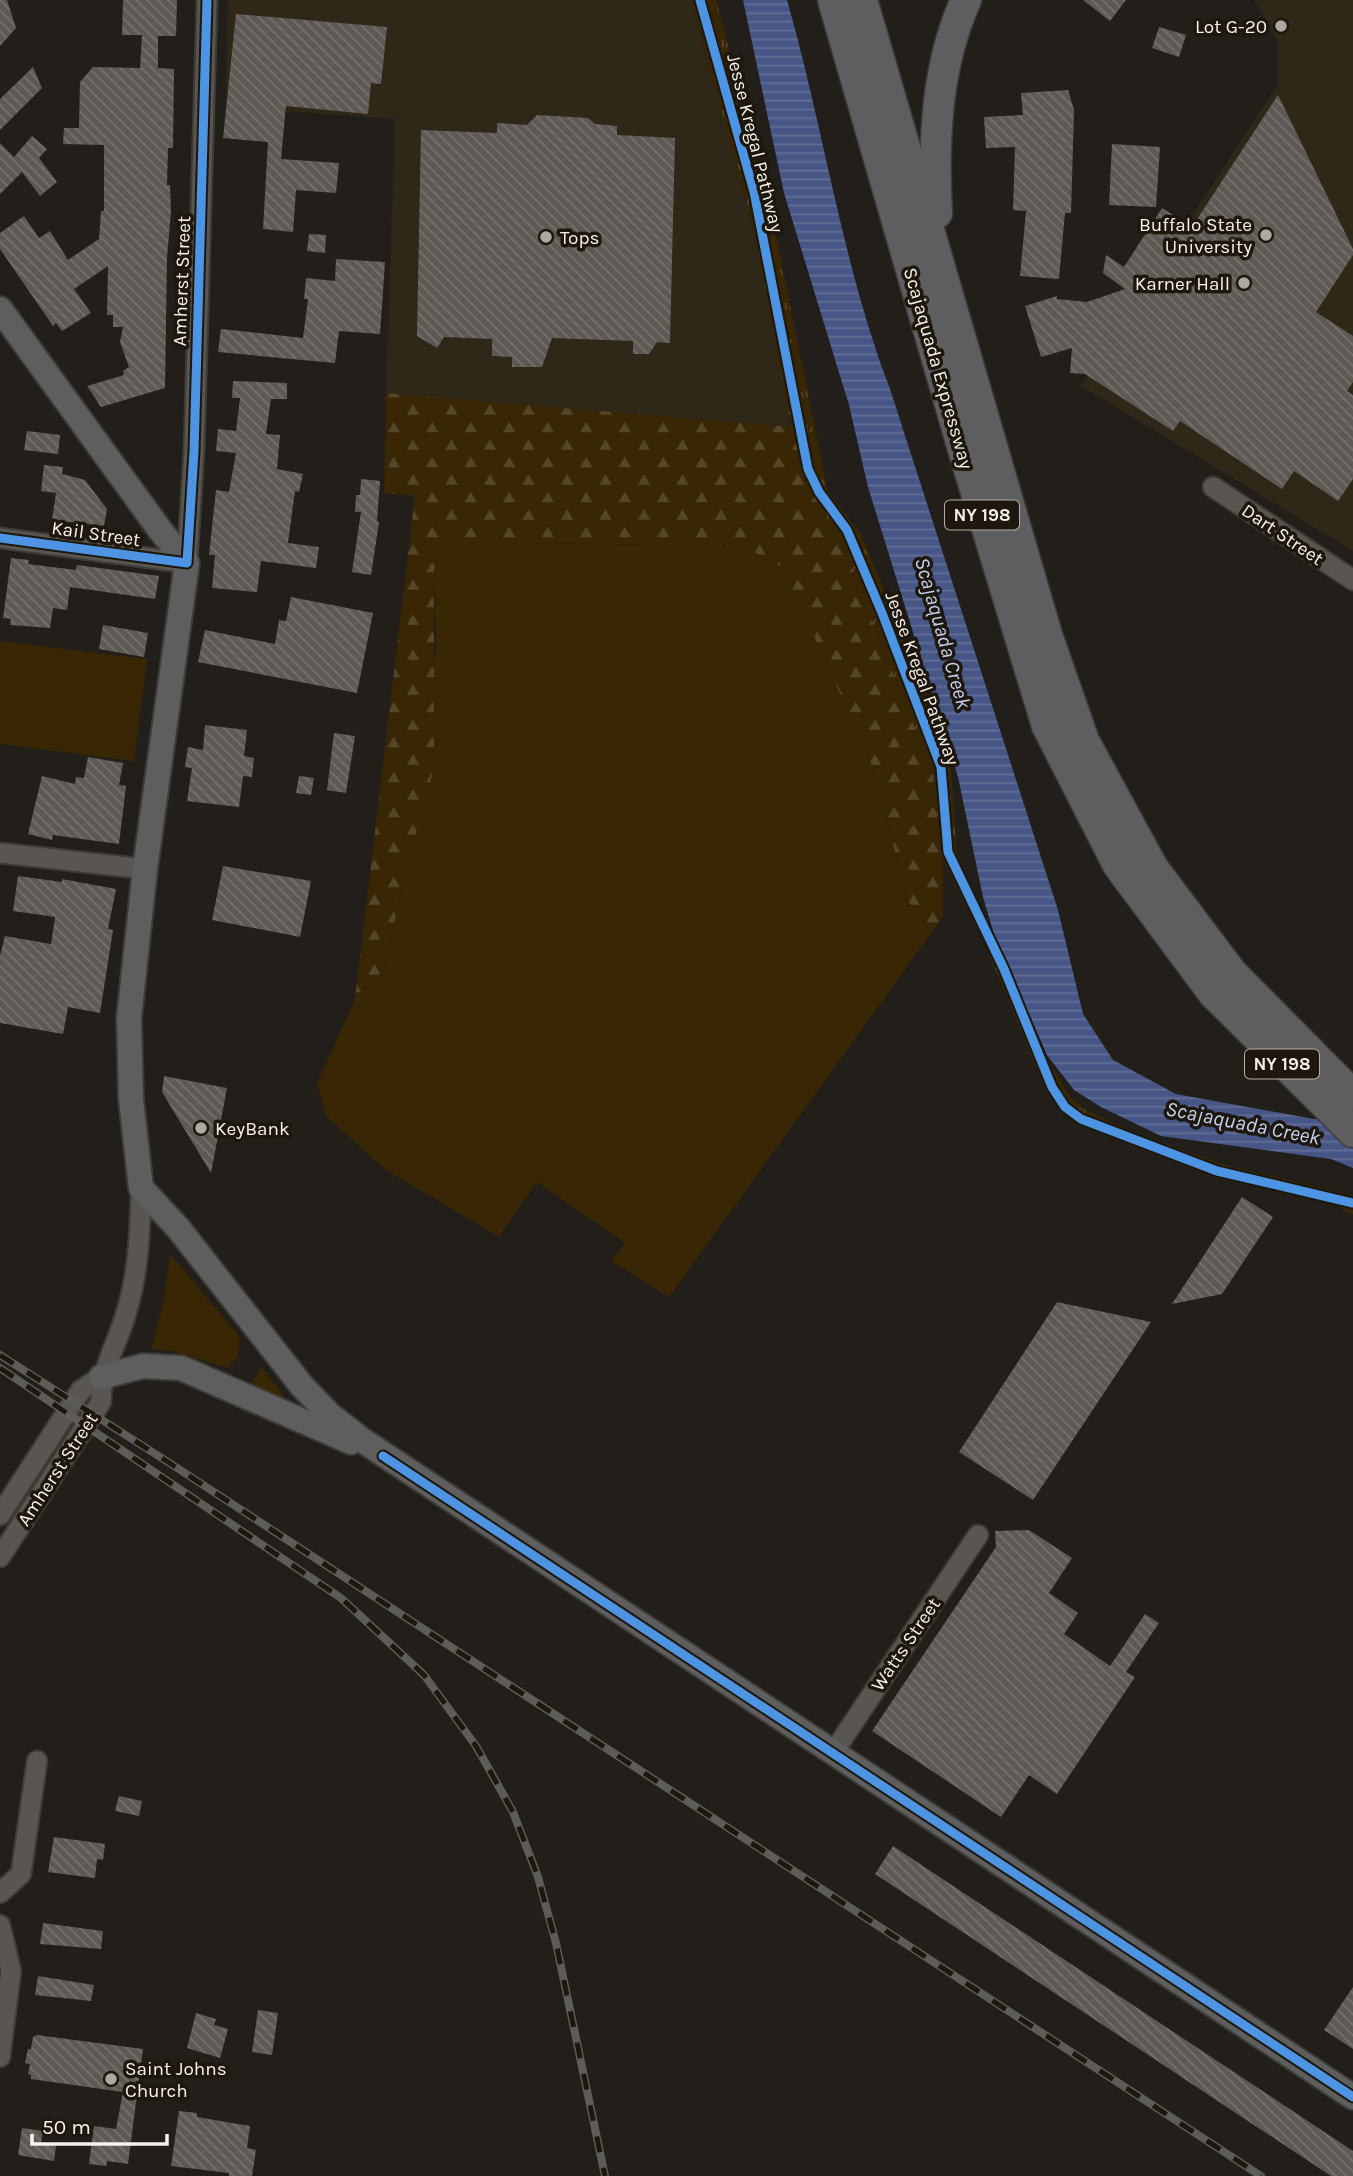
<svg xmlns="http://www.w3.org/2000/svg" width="1353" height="2176" viewBox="0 0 1353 2176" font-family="Karla,sans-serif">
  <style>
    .built { fill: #2f2717 }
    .green { fill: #382604 }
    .forest { fill: url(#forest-firs) }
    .park { fill: url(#park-tufts) }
    .water { fill: url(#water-rules) }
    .building { fill: url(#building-back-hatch) }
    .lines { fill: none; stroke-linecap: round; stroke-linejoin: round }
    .minor-casing { stroke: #3e3b37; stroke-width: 23 }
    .major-casing { stroke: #3e3b37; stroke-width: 28 }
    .highway-casing { stroke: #3e3b37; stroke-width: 33 }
    .minor { stroke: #595652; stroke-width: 19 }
    .major { stroke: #5e5e5f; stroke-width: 24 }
    .highway { stroke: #5e5e61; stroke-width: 30 }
    .rail-casing { stroke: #5e5c59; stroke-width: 8 }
    .rail { stroke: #1d170d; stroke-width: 5; stroke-dasharray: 16; stroke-linecap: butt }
    .cycleway-casing { stroke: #1d170d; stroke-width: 13 }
    .cycleway { stroke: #4d94e3; stroke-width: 9 }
    .poi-dot { fill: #aca8a2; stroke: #1d170d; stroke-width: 2.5 }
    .labels { text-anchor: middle; stroke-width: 7; stroke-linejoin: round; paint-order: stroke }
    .shield { fill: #1d170d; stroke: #b6b0a8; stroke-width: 2 }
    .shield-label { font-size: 18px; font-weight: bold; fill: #f7f2eb }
    .poi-label { font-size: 19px; fill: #f7f2eb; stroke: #1d170d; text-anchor: end }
    .street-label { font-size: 19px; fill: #f7f2eb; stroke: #1d170d }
    .water-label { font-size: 21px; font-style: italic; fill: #c4d0f1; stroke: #1d170d }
  </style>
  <defs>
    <pattern id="forest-firs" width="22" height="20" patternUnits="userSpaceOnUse" patternTransform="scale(1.75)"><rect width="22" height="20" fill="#382604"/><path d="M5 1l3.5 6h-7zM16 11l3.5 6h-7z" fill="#564629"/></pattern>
    <pattern id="park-tufts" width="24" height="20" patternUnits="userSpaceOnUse" patternTransform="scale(1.75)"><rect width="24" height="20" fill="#382604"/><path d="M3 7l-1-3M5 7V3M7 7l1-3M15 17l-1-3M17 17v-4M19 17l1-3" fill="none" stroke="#564629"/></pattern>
    <pattern id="water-rules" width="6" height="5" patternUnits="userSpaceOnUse" patternTransform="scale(1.75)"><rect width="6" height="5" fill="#475686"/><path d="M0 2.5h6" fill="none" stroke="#626f97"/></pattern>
    <pattern id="building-back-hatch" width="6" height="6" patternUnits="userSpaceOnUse" patternTransform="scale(1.75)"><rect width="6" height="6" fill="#5d5a56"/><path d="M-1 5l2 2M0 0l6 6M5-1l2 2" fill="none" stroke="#75726e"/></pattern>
  </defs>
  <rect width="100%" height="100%" fill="#221f1a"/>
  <!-- built -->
  <path class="built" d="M228 0H691L755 235 792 427 386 393 395 119 226 107Z
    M1254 0H1353V551L1081 386 1278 84 1277 40Z"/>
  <!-- green -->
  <path class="green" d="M453 542 742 546 784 567 871 763 909 903 932 932 669 1297 611 1261 625 1243 537 1182 499 1237 386 1170 326 1116 317 1083 355 999 385 968 403 880 436 649 434 569Z
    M0 641 147 659 134 761 0 744Z
    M170 1254 240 1337 238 1357 228 1368 171 1351 151 1349 163 1305Z
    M262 1367 289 1403 251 1384Z"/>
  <!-- forest -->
  <path class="forest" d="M386 393 792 427 806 483 841 542 931 768 943 860V916L932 932 909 903 871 763 783 567 742 546 453 542 434 569V768L403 880 385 968 355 999 415 496 384 493Z"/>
  <!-- park -->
  <path class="park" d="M691 0H716L768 196 828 493 861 534 926 692 951 770 957 854 1047 1059 1070 1097 1086 1110 1132 1132 1224 1165 1353 1196V1215L1335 1205 1291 1193 1220 1179 1135 1147 1071 1120 1055 1102 1036 1067 983 939 943 860 931 768 841 542 806 483 789 417 755 235Z"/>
  <!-- water -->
  <path class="water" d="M743 0H787C824 129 842 264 890 389L1058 910 1083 1014 1113 1060 1176 1094 1314 1119 1353 1117V1168L1331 1159 1161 1136 1101 1107 1074 1090 1047 1055 994 934 983 897 958 777 868 487 849 405 784 193Z"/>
  <!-- building -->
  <path class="building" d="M0 0H7L16 28 0 46Z
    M123 0H177L176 36H158V68L174 69 173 148H168L167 185H170L171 211 167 258 165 388 101 407 87 386 124 375 123 371 129 367 120 342 123 327H113V315H107L108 266 74 289 91 313 62 331 56 323 53 326 0 249V233L24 216 39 238 50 231 68 260 99 239 101 211H104V145L63 144 64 128H79L80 82 93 67 140 68 142 35H122Z
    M1083 0H1126L1110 21Z
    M236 14 387 27 381 84 371 83 368 114 286 106 281 159 339 163 336 193 296 190 293 232 263 229 268 142 223 138Z
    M1159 27 1186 35 1179 57 1152 48Z
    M33 67 42 88 0 130V99Z
    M1068 90 1074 110 1071 213H1065L1059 279 1020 276 1026 211 1013 210 1015 147 986 148 984 117 1023 115 1021 93Z
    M1278 95 1353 249V255L1316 312 1353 336V382L1347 391 1353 395V479L1338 501 1294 471 1282 489 1180 421 1173 431 1085 374 1070 373 1072 348 1041 357 1025 306 1057 296V299L1087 302 1125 289 1103 273 1106 255 1124 267 1162 208 1192 227Z
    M537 115 588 118 595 124 617 126V135L675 138 670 343 657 342 649 354H633V341L552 338 542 367H512V357L492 356V339L444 337 437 348 417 336 421 130 497 133V123L527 125Z
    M32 136 47 149 39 158 57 182 40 196 22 172 0 194V143L14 157Z
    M1112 144 1160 147 1156 207 1109 205Z
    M309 234 326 235 325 253 307 251Z
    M336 259 385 262 380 334 339 331 335 363 218 352 221 329 303 338 308 299H304L306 278 335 281Z
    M233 381 287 383V399H271L266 434 280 435 277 469 303 474 299 492 295 491 288 543 319 547 316 568 261 561 257 592 212 588 215 555H209L216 490 229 492 236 453 216 451 218 429 236 431 240 398H232Z
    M27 431 60 435 58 454 24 450Z
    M44 465 63 467 62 474 85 480 107 509 104 526 52 520 56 493 41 491Z
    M361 479 380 481 377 521 379 522 371 575 352 572 361 512H355L356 495H360Z
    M11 558 29 560 28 564 76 570 77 565 159 576 155 599 70 587 67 610 53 608 50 628 10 625 11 619 3 618Z
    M291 597 373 613 357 693 198 662 205 630 275 644 279 620 286 621Z
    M103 625 148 633 144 657 99 649Z
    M205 725 247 730 244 756 254 758 252 777 243 776 239 807 187 801 192 768 185 767 188 747 203 750Z
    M334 733 355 736 346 793 327 790Z
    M88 757 123 763 119 785 126 786 119 844 53 835 52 840 28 834 42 776 75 784 76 777 84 778Z
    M299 776 314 778 311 795 296 793Z
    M223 866 311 881 300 937 212 920Z
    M18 876 62 882V879L116 889 108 929 113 930 100 1013 68 1007 63 1034 0 1023V956L5 936 51 944 55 917 13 911Z
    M164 1076 227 1088 211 1173 162 1092Z
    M1242 1197 1273 1217 1222 1294 1172 1304Z
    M1057 1302 1151 1322 1033 1500 959 1452Z
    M1029 1530 1072 1558 1049 1593 1078 1613 1064 1634 1110 1666 1145 1614 1159 1623 1126 1672 1135 1677 1057 1794 1029 1775 1001 1817 872 1731 996 1547 995 1531Z
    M119 1796 142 1801 139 1816 115 1811Z
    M54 1837 105 1844 103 1860 97 1859 95 1878 48 1872Z
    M893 1846 1353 2151V2176H1331L875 1874Z
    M43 1923 103 1931 101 1949 40 1944Z
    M38 1976 94 1985 91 2001 35 1995Z
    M1353 1987V2049L1324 2030Z
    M258 2010 278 2013 272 2055 252 2052Z
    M196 2013 216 2019 214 2025 228 2029 220 2058 187 2048Z
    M37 2035 143 2049 128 2164 107 2161 106 2166 89 2164 94 2126 116 2129 123 2092 31 2079V2075L28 2074 30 2064 25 2063 28 2049H31L33 2037Z
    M179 2111 197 2113V2117L250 2126 247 2148 256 2150 252 2176H229V2173L171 2166Z
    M22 2128 43 2131 41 2143 56 2146 54 2161 18 2155Z"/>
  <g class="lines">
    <!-- minor casing -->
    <g class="minor-casing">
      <path id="minor" d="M1213 487 1353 580
        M0 538 187 563 194 451 207 0
        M0 853 145 869
        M0 1515 81 1390 101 1377
        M0 1557 101 1402C101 1366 118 1344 127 1310 139 1270 140 1229 141 1188
        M833 1753 978 1535
        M0 1893 21 1874 37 1761
        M0 1925 11 1971 0 2057"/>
    </g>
    <!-- major casing -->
    <g class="major-casing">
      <path id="major" d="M0 309 160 530 187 563 145 869 129 1018 131 1099 141 1188 178 1228 302 1386 330 1415 362 1440 1353 2097
        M101 1377 143 1366 181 1368 351 1442"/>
    </g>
    <!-- highway casing -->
    <g class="highway-casing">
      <path id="highway" d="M833 0 965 456 1047 726 1118 865 1213 993 1353 1132
        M862 0 1047 635 1084 741 1153 868 1232 973 1353 1095
        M937 213C933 142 936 66 966 0"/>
    </g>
    <!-- minor -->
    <use href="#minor" class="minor"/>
    <!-- major -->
    <use href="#major" class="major"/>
    <!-- highway -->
    <use href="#highway" class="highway"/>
    <!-- rail casing -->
    <g class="rail-casing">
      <path id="rail" d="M0 1355 168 1462 1261 2176
        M0 1368 341 1598 424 1675 476 1746 513 1812 538 1877 556 1943 605 2176"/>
    </g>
    <!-- rail -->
    <use href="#rail" class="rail"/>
    <!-- cycleway casing -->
    <g class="cycleway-casing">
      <path id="cycleway" d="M700 0 754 192 808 469 819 492 847 530 882 613 941 767 948 852 1004 969 1052 1087 1065 1107 1081 1119 1217 1171 1353 1203
        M0 538 187 563 194 451 207 0
        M383 1456 1353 2097"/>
    </g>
    <!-- cycleway -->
    <use href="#cycleway" class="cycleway"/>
  </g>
  <!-- markers -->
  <g class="poi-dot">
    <circle cx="1281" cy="26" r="7"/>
    <circle cx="1266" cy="235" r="7"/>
    <circle cx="546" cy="237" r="7"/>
    <circle cx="1244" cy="283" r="7"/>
    <circle cx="201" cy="1128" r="7"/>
    <circle cx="111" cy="2079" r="7"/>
  </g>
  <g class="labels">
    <!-- shield labels -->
    <g class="shield">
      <rect x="945" y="500.5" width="74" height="29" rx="5"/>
      <rect x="1245" y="1049.5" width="74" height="29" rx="5"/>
    </g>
    <g class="shield-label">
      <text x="982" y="521">NY 198</text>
      <text x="1282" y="1070">NY 198</text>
    </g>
    <!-- poi labels -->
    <g class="poi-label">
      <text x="1267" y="33">Lot G-20</text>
      <text x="1252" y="231">Buffalo State<tspan x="1252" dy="22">University</tspan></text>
      <text x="560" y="244" text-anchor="start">Tops</text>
      <text x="1230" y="290">Karner Hall</text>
      <text x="215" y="1135" text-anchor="start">KeyBank</text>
      <text x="125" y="2075" text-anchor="start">Saint Johns<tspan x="125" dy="22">Church</tspan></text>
    </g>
    <!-- street labels -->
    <g class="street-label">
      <text transform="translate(756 143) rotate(76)" y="7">Jesse Kregal Pathway</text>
      <text transform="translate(181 281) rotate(-88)" y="7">Amherst Street</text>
      <text transform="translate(939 368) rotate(74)" y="7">Scajaquada Expressway</text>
      <text transform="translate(96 533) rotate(8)" y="7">Kail Street</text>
      <text transform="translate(1283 534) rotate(34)" y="7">Dart Street</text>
      <text transform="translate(923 678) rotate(70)" y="7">Jesse Kregal Pathway</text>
      <text transform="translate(57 1469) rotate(-57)" y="7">Amherst Street</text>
      <text transform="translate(905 1644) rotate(-56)" y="7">Watts Street</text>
    </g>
    <!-- water labels -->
    <g class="water-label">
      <text transform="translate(943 633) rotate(74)" y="7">Scajaquada Creek</text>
      <text transform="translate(1243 1123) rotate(11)" y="7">Scajaquada Creek</text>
    </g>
  </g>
  <!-- scale -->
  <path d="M32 2134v10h135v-10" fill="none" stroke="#f7f2eb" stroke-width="3.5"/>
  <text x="42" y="2134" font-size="21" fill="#f7f2eb" stroke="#1d170d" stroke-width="5" paint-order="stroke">50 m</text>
</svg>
